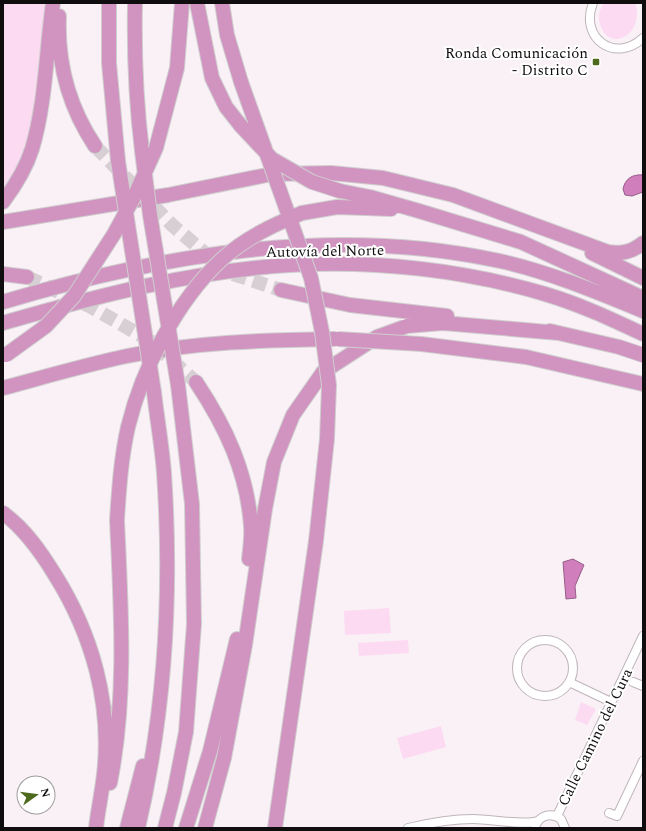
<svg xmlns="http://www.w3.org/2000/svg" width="646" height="831" viewBox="0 0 646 831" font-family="Spectral,serif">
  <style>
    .green { fill: #fcdaf1 }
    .water { fill: #d17fbc; stroke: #975d88 }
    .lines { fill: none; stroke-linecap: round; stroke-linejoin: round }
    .motorway-tunnel { stroke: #d7cfd4; stroke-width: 14; stroke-dasharray: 14 7; stroke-linecap: butt }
    .minor-casing { stroke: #beb5bb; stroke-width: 10 }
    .motorway-casing { stroke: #cfcfcf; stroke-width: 16 }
    .minor { stroke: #fff; stroke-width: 8 }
    .motorway { stroke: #d194c0; stroke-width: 14 }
    .motorway-bridge-casing { stroke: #cfcfcf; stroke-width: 16; stroke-linecap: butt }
    .motorway-bridge { stroke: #d194c0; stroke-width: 14 }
    .poi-dot { fill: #4d691c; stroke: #fff; stroke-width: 1.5 }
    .labels { text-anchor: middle; stroke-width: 4; stroke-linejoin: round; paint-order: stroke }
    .poi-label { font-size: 15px; fill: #100d0f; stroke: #fff; text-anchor: end }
    .street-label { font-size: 15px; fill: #100d0f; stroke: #fff }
  </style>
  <rect width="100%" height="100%" fill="#faf1f7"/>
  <!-- green -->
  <path class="green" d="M3 3H45C39 65 40 138 3 191Z
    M604 3H635C646 33 609 55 600 24 597 16 600 9 604 3Z
    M389 608 391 633 345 635 344 611Z
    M408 640 409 653 359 656 358 643Z
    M581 702 596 709 587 725 575 720Z
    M441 726 446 747 403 759 397 738Z"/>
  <!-- water -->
  <path class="water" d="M643 175V192L632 196 625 195 623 189C625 179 632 174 643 175Z
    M573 559 584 565 575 586 576 598 566 599 563 562Z"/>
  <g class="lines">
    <!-- motorway-tunnel -->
    <path class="motorway-tunnel" d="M95 146 172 225 227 272 281 290
      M27 277 91 307 149 340 196 382"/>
    <!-- minor casing -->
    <g class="minor-casing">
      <path id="minor" d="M593 3C579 38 615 64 643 38
        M517 668a28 28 0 1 1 56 0a28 28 0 1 1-56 0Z
        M569 682 611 702
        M633 682 643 686
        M609 813 617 816 643 761
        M557 816 643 636
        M408 828C429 823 451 819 473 819 491 819 524 826 538 821
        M535 828C538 815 551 812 561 819L565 828"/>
    </g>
    <!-- motorway casing -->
    <g class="motorway-casing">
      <path id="motorway" d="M109 3V63L118 161
        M135 3C134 53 136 102 142 151
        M197 3 212 78 226 107 241 126
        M222 3 227 35 241 82
        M59 16C57 63 69 107 95 146
        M177 68 182 3
        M340 191 370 197 419 211 521 242 643 298
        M3 202C15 186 26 168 32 149 46 102 46 51 53 3
        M302 213 337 207 391 209
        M3 222 168 195 272 174 331 173 383 178 453 195 608 252C622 254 632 252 643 243
        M592 253 643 278
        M3 274 27 277
        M281 290 350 305 447 316
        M3 302C163 254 335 225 500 261 549 272 597 292 643 311
        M3 323C96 296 193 271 290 265 375 260 464 270 545 294 579 304 611 319 643 334
        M550 331 619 347 643 355
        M421 344 526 357 643 384
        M196 382C226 427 247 472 251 526 252 537 250 549 249 559
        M3 388C44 377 85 365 127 356 195 342 264 340 334 339
        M3 513C25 529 41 552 55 575 92 634 112 704 104 774 102 792 98 810 96 828
        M110 783C127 697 121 608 117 520
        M127 828 143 766
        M138 828C165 713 172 591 164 473 162 446 157 419 154 392
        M165 828 174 793 186 732 194 624 192 504 178 385
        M186 828 210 751 237 639
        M205 828 224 758 245 645 265 509 274 462 293 415 323 372 377 337 407 326 443 323 559 333
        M275 828 316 541 327 439"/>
    </g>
    <!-- minor -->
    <use href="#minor" class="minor"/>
    <!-- motorway -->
    <use href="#motorway" class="motorway"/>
    <!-- motorway-bridge casing -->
    <g class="motorway-bridge-casing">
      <path id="motorway-bridge" d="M241 82 311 278 322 332 329 385 327 439
        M241 126 272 159 312 182 340 191
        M142 151 150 215 178 385
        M118 161 154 392
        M338 339 421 344
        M6 355 46 326 74 296 114 234 134 197 156 148 177 68
        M117 520C119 489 121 458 128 427 142 369 177 301 221 260 245 238 273 225 302 213"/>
    </g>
    <!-- motorway-bridge -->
    <use href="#motorway-bridge" class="motorway-bridge"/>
  </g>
  <!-- markers -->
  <rect class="poi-dot" x="592" y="58" width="8" height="8" rx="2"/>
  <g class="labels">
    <!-- poi labels -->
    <g class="poi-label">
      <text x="588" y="58">Ronda Comunicación<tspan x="588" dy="17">- Distrito C</tspan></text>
    </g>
    <!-- street labels -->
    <g class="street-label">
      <text transform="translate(325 251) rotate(-1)" y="5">Autovía del Norte</text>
      <text transform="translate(595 737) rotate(-64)" y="5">Calle Camino del Cura</text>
    </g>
  </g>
  <!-- border -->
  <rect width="646" height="831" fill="none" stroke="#100d0f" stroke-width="8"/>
  <!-- north arrow -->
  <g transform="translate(36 795) rotate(76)"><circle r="19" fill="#ffffff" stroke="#9f9e9f"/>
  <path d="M0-3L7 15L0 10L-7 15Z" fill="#4d691c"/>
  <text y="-6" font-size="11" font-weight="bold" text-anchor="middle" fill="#100d0f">N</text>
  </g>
</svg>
